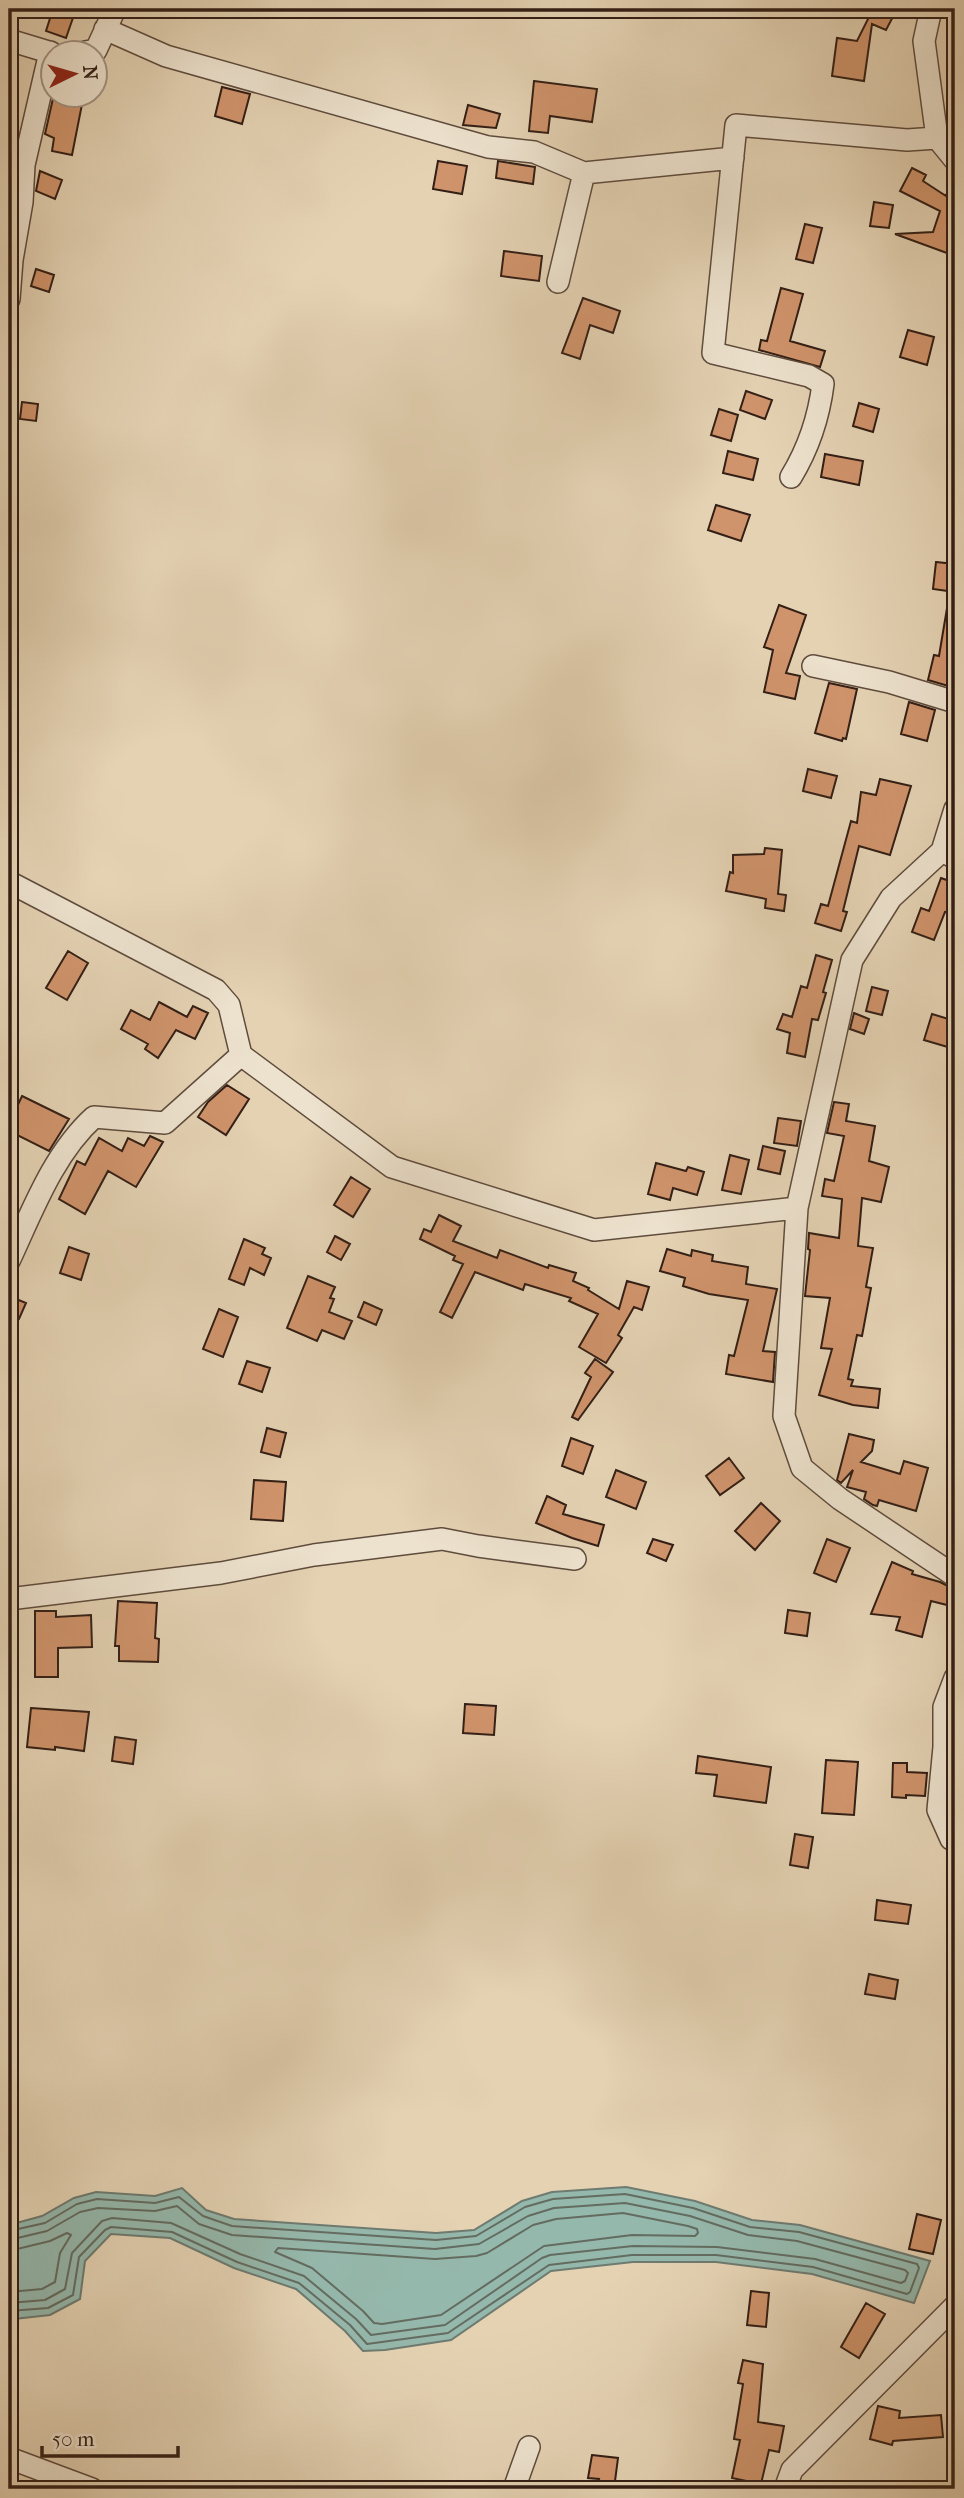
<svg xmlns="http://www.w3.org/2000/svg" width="964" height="2498" viewBox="0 0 964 2498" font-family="'IM FELL French Canon',serif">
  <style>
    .water { fill: #95b8ac; stroke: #6e7b70; stroke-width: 2 }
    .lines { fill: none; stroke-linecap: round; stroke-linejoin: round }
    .shore { stroke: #646c61; stroke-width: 2 }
    .building { fill: #d0946c; stroke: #331f16; stroke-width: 2 }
    .minor-casing { stroke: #5f4c3d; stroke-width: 24 }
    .minor { stroke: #ede2ce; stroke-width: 21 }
  </style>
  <rect width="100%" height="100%" fill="#e4d2b3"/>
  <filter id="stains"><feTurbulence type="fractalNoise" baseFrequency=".00286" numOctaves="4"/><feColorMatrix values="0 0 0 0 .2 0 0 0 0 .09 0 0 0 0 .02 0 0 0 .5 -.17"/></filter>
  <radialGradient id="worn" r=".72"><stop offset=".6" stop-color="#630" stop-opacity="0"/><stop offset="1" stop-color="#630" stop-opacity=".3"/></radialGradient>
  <!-- water -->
  <path class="water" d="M626 2187 695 2201 752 2220 800 2225 930 2261 914 2303 812 2274 716 2262H633L551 2271 451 2340 385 2350 363 2351 345 2331 296 2289 234 2268 170 2238 111 2234 85 2261 80 2299 50 2315 14 2319 9 2318V2225L42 2216 74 2198 96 2192 155 2196 182 2188 206 2210 234 2219 436 2233 474 2230 522 2201 552 2192Z"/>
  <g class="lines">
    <!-- shore -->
    <path class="shore" d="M623 2213 688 2226 697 2229 698 2233 695 2236 632 2235 544 2246 441 2315 382 2324 374 2323 363 2311 312 2268 275 2252 278 2248 435 2259 476 2256 487 2253 533 2225 556 2219Z
      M9 2231 45 2223 77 2204 97 2199 155 2203 179 2197 203 2216 232 2226 436 2240 476 2236 525 2207 553 2199 625 2194 693 2208 750 2227 799 2232 917 2264 919 2268 910 2292 907 2294 813 2267 716 2255H632L549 2265 448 2333 367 2344 350 2325 299 2283 237 2262 172 2232 111 2227 105 2230 79 2257 73 2295 48 2308 9 2311
      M9 2240 47 2231 80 2212 98 2208 155 2211 177 2206 199 2224 232 2235 435 2249 479 2244 528 2216 554 2208 625 2203 690 2216 748 2235 797 2241 905 2270 908 2273 905 2281 901 2283 815 2259 717 2247 633 2246 550 2255 542 2258 445 2325 371 2335 356 2319 304 2276 240 2254 171 2223 112 2218 102 2221 72 2253 65 2289 45 2300 9 2303
      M9 2251 50 2241 67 2233 71 2235 60 2253 55 2282 42 2289 9 2292"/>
  </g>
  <!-- building -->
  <path class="building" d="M53 9H76L66 38 46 31Z
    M873 9H897L886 30 872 24 864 81 832 76 837 38 857 41Z
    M534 81 597 89 592 122 550 116 548 133 529 131Z
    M222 87 250 94 242 124 215 116Z
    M54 94H84L72 155 52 151 54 138 45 134Z
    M468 105 500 114 496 128 463 125Z
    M438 161 467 166 462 194 433 189Z
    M498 161 535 167 533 184 496 178Z
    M912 168 926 175 923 181 946 196 953 174 955 175V256L895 234 933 232 940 211 900 191Z
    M40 171 62 180 55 199 36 191Z
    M874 202 893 205 889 228 870 226Z
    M805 224 822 228 813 263 796 259Z
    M504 251 542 256 539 281 501 276Z
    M36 269 54 275 49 292 31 286Z
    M781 288 803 294 790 341 825 351 820 367 759 350 761 340 767 341Z
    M583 298 620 311 613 333 590 325 580 359 562 353Z
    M908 330 934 337 927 365 900 357Z
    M746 391 772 400 765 419 740 410Z
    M22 402 38 404 36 421 20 419Z
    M859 403 879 409 873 432 853 426Z
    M719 409 738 415 731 441 711 435Z
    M728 451 758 459 753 480 723 473Z
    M825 454 863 461 859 485 821 477Z
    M716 505 750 515 741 541 708 530Z
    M936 562 955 564V592L933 589Z
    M779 605 806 615 786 673 800 676 795 699 764 692 773 650 764 647Z
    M947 608 955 609V688L928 680 934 655 939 656Z
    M829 683 857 689 846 739 843 738 842 741 815 733Z
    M909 702 935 710 927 741 901 734Z
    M808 769 837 776 831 798 803 791Z
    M880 779 911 786 890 855 859 846 843 911 847 912 841 931 815 923 821 904 828 906 851 821 857 823 861 792 876 795Z
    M765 848 782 850 778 894 786 895 784 911 765 908 766 899 726 891 730 872 733 873V855L764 854Z
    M941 878 955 883V897L950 913 945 912 934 940 912 932 921 908 929 911Z
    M68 951 88 963 67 1000 46 988Z
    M816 955 832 960 823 992 826 993 818 1020 812 1019 805 1057 787 1053 790 1033 777 1029 783 1014 792 1017 801 986 807 988Z
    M872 987 888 991 882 1015 866 1011Z
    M159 1002 187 1017 193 1006 208 1013 195 1039 176 1030 158 1058 145 1049 148 1044 121 1029 131 1010 150 1020Z
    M854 1013 869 1019 864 1034 850 1029Z
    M932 1014 955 1021V1032L951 1048 924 1040Z
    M227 1085 249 1099 226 1135 198 1117 208 1102Z
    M22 1096 69 1119 49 1151 9 1131V1124Z
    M834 1102 849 1104 846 1121 875 1126 869 1161 889 1167 881 1202 862 1198 858 1246 873 1248 866 1287 871 1288 862 1336 857 1335 848 1379 853 1380 851 1386 880 1389 878 1408 853 1405 819 1395 832 1349 821 1348 830 1298 805 1296 810 1250 808 1249 809 1233 839 1238 842 1199 822 1196 825 1179 834 1181 844 1136 827 1133Z
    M778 1118 801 1121 797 1146 774 1143Z
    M150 1136 163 1142 136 1187 108 1171 85 1214 59 1199 77 1161 85 1165 99 1138 122 1151 128 1138 144 1146Z
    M763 1146 785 1151 780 1174 758 1169Z
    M730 1155 749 1160 741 1194 722 1190Z
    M656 1163 686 1171 688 1167 704 1172 697 1195 673 1188 670 1200 648 1194Z
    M351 1177 370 1189 353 1217 334 1205Z
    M439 1215 461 1226 453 1241 497 1258 500 1250 548 1268 549 1265 576 1273 573 1281 589 1288 588 1290 619 1309 627 1281 649 1287 642 1310 634 1307 618 1335 622 1338 606 1363 579 1347 598 1314 569 1301 571 1298 525 1284 523 1290 475 1272 452 1318 440 1312 463 1264 453 1260 455 1256 420 1239 424 1229 431 1232Z
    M335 1236 350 1244 341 1260 327 1252Z
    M244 1239 265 1248 262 1254 271 1258 264 1275 250 1268 244 1285 229 1279Z
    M69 1247 89 1254 81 1280 60 1273Z
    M667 1249 691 1256 692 1250 713 1255 712 1261 748 1267 746 1284 777 1289 763 1351 775 1352 773 1382 726 1374 729 1355 734 1356 748 1300 709 1294 683 1286 685 1278 660 1271Z
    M308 1276 335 1287 330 1298 334 1299 329 1312 352 1321 344 1339 322 1330 317 1341 287 1328Z
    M9 1296 26 1303 19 1319 9 1314Z
    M364 1302 382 1310 376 1325 358 1317Z
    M219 1309 238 1317 223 1357 203 1349Z
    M595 1359 613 1372 578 1420 572 1417 591 1377 585 1373Z
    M247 1361 270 1368 262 1392 239 1384Z
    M267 1428 286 1433 280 1457 261 1452Z
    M849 1434 874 1440 872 1451 861 1462 900 1474 904 1461 928 1468 916 1511 879 1500 877 1506 873 1505 864 1499 866 1492 847 1487 853 1470 841 1483 837 1480Z
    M571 1438 593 1446 583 1474 562 1466Z
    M729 1458 744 1478 720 1495 706 1476Z
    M616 1470 646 1482 636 1509 606 1497Z
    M254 1480 286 1482 283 1521 251 1519Z
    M547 1496 566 1505 563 1514 604 1525 598 1546 572 1538 536 1523Z
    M761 1503 780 1521 755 1550 735 1531Z
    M653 1539 673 1545 666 1561 647 1553Z
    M827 1539 850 1548 836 1582 814 1573Z
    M892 1562 913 1571 912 1574 940 1582 952 1588 947 1605 931 1601 922 1637 896 1630 900 1617 871 1614Z
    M118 1601 157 1603 155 1638 159 1639 158 1662 119 1661V1646H115Z
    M788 1610 810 1613 807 1636 785 1633Z
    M35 1611H56V1617L91 1615 92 1647 58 1648V1677H35Z
    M465 1704 496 1706 494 1735 463 1733Z
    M31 1708 89 1712 84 1751 55 1747V1750L27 1747Z
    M115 1737 136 1740 133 1764 112 1761Z
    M698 1756 771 1767 766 1803 714 1796 717 1775 696 1773Z
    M826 1760 858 1762 854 1815 822 1813Z
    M893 1763H907V1772L927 1773 925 1796 906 1795V1798L892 1797Z
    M795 1834 813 1837 808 1868 790 1865Z
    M877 1900 911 1905 908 1924 875 1920Z
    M869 1974 898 1980 895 1999 865 1994Z
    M917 2214 941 2220 933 2254 909 2249Z
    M751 2291 769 2293 766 2327 747 2325Z
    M866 2303 885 2314 859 2358 841 2347Z
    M743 2360 763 2364 758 2422 784 2426 779 2452 769 2450 761 2484 732 2478 740 2440 734 2439 743 2384 738 2383Z
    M878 2406 900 2411 899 2418 941 2415 943 2437 893 2441 892 2445 870 2439Z
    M592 2455 618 2458 614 2489H596L599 2479 588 2478Z"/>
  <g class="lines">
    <!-- minor casing -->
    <g class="minor-casing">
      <path id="minor" d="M931 9 924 41 937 138 955 160
        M105 29 166 56 488 147 534 152 584 173
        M9 40 52 53
        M85 52 96 50 115 9
        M558 282 584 173 733 158
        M9 299 12 260 22 202 24 165 50 52
        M791 477C808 449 819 416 823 384L809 376 713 353 736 125 907 140 937 138
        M813 666 889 682 955 702
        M942 851 955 809
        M955 858 942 851 891 898 852 960 797 1208 784 1416 802 1468 840 1499 955 1576
        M9 882 216 990 229 1005 241 1055 392 1167 594 1230 797 1208
        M9 1261C32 1212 53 1154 94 1117L165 1123 241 1055
        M9 1599 221 1573 314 1555 442 1539 478 1546 575 1559
        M955 1678 944 1707V1747L938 1810 951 1839 955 1840
        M9 2458 92 2489
        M514 2489 529 2447
        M785 2489 792 2470 955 2306"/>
    </g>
    <!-- minor -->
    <use href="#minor" class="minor"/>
  </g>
  <!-- margin -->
  <rect width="964" height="2498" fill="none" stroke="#e4d2b3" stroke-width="35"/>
  <rect x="10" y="10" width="943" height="2477" fill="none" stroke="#331f16" stroke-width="3.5"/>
  <rect x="18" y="18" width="929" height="2463" fill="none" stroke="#331f16" stroke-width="2"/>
  <!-- north arrow -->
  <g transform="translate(74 74) rotate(85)"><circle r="33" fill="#ede2ce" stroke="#a39484" stroke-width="2"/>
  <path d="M0-5L12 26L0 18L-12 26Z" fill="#8f2418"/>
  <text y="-10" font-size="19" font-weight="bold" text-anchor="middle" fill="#331f16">N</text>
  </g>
  <!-- scale -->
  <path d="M42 2446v10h136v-10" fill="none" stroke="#331f16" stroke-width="3.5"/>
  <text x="52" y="2446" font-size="21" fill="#331f16" stroke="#ede2ce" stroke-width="5" paint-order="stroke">50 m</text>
  <rect width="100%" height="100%" filter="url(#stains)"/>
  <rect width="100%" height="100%" fill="url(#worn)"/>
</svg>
